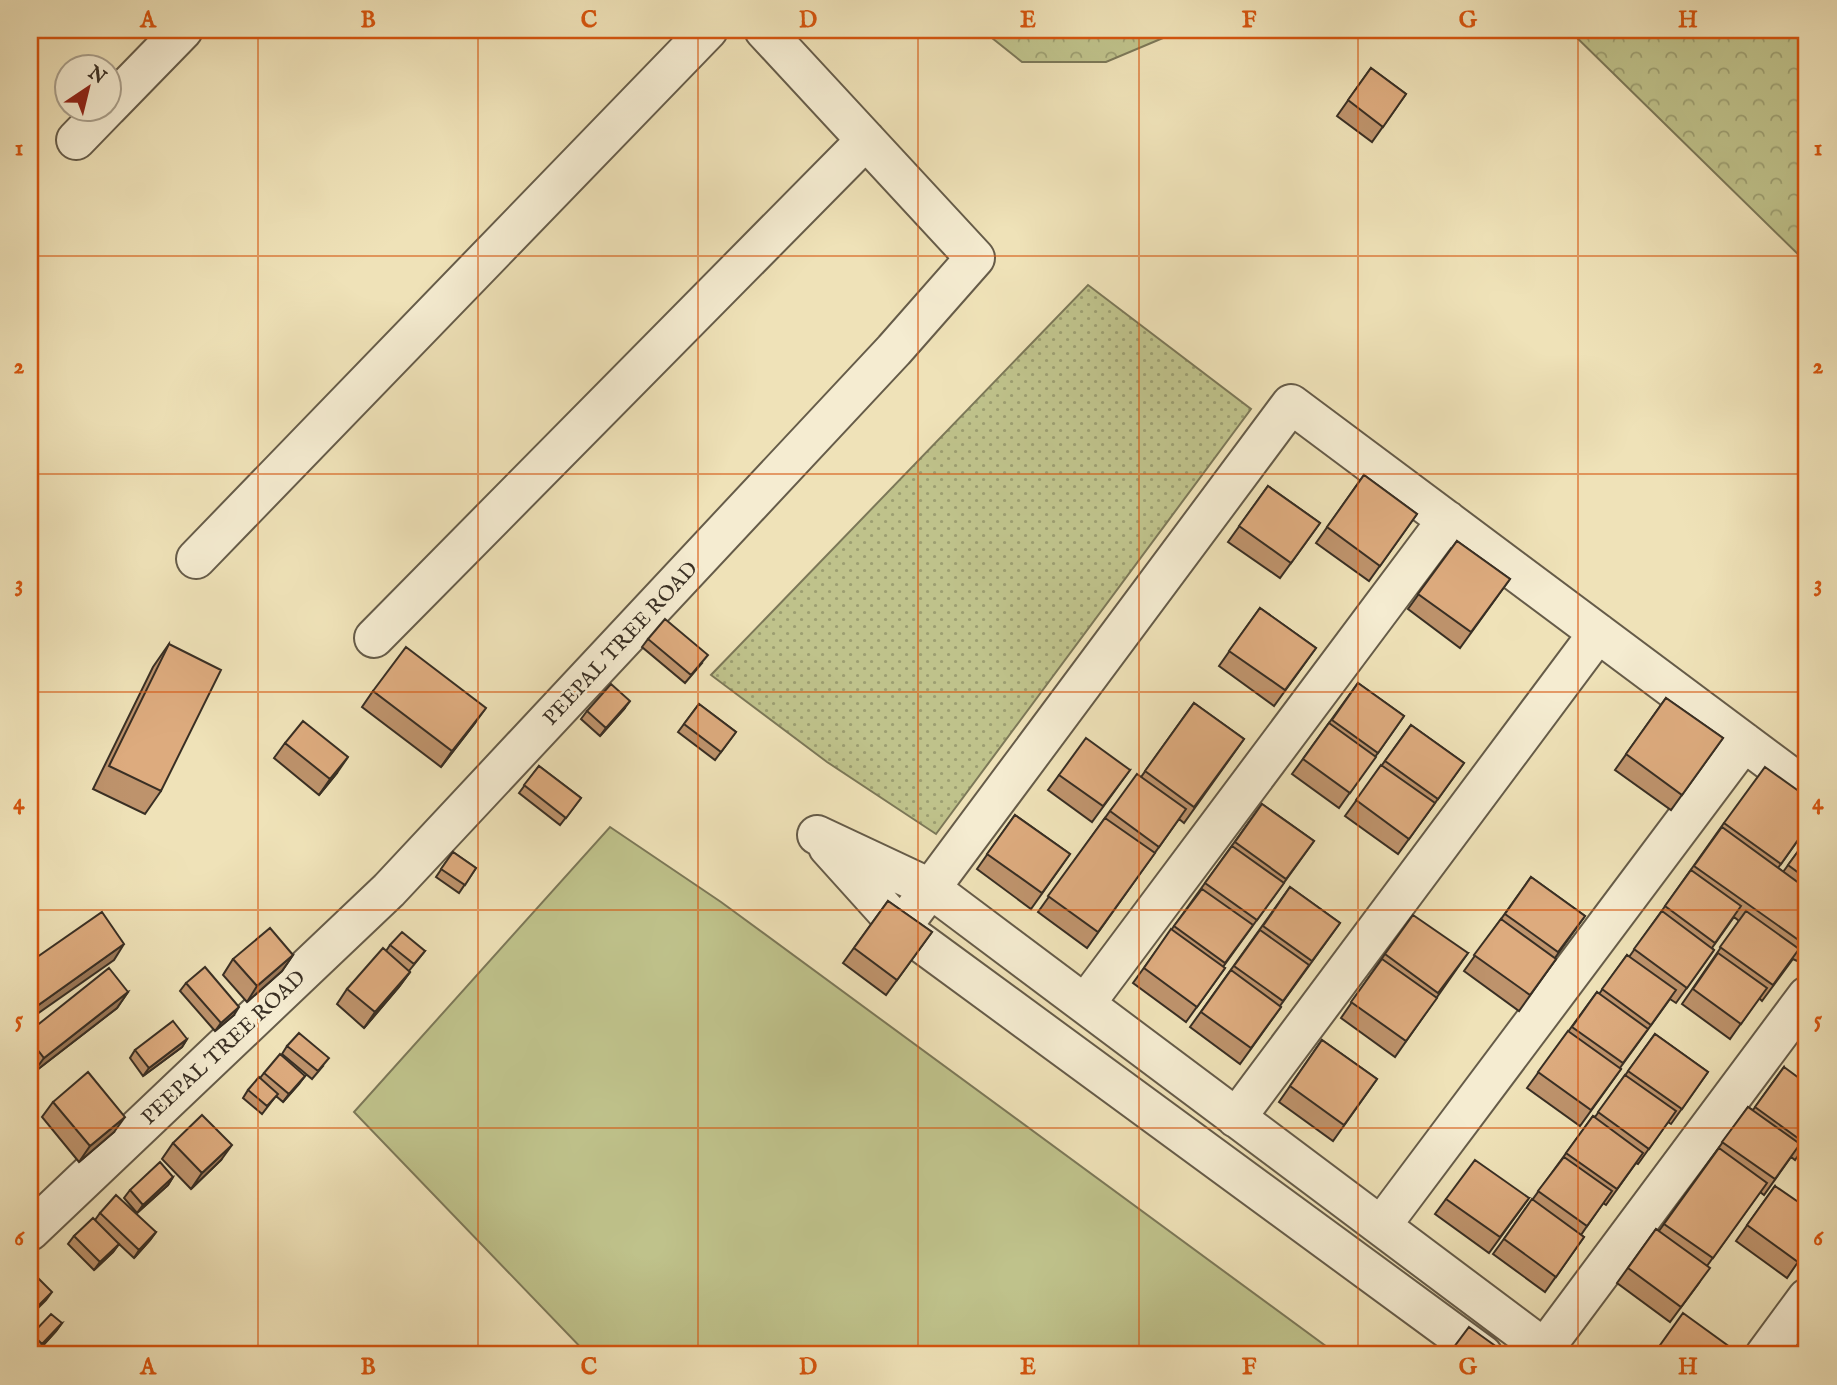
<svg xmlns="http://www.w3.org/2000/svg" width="1837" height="1385" viewBox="0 0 1837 1385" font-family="'IM FELL English',serif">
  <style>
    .grass { fill: #bfc28b; stroke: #7c7858; stroke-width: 2 }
    .forest { fill: url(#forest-crowns); stroke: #7c7858; stroke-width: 2 }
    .park { fill: url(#park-dots); stroke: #7c7858; stroke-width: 2 }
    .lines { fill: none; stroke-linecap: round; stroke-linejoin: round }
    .minor-casing { stroke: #665c49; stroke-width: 42 }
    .minor { stroke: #f5ecd1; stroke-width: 38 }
    .wall { fill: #be936c; stroke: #392f24; stroke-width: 2 }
    .shaded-wall { fill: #9b7858; stroke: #392f24; stroke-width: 2 }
    .building { fill: #ddab7e; stroke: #392f24; stroke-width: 2 }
    .grid { fill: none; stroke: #d6550e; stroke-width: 2; stroke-opacity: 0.55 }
    .labels { text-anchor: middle; stroke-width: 5; stroke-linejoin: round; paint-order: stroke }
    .street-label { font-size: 21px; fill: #392f24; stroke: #f5ecd1 }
    .neatline { fill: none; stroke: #d6550e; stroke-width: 2.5 }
    .grid-label { font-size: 23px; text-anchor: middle; font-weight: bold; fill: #d6550e }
  </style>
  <defs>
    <pattern id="forest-crowns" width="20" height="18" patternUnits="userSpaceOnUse" patternTransform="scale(1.75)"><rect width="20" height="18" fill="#bfc28b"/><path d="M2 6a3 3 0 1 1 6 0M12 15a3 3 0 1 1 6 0" fill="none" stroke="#9c9e71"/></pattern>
    <pattern id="park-dots" width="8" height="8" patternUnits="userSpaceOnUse" patternTransform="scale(1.75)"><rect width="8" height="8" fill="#bfc28b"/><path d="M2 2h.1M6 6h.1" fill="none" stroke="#9c9e71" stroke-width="1.8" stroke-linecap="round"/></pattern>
  </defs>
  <rect width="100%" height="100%" fill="#efe2b8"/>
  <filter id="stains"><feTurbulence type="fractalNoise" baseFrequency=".00286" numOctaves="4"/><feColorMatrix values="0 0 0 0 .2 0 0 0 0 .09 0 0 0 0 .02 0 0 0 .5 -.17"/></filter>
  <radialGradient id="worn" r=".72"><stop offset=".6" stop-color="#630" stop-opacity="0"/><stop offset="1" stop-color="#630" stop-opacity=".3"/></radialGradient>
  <!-- grass -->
  <path class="grass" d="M610 827 721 902 1338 1355H588L354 1112Z"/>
  <!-- forest -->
  <path class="forest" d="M982 30H1182L1106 62H1022Z
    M1569 30H1807V263Z"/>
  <!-- park -->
  <path class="park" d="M1088 285 1251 409 936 834 827 762 711 675Z"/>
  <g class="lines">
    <!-- minor casing -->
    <g class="minor-casing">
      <path id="minor" d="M108 107 183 30
        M76 140 107 108
        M196 559 708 30
        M374 638 866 140
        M817 835 930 888 1553 1355
        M828 847 901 928 1483 1355
        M901 928 1291 404 1807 789
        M1085 1004 1447 520
        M1236 1118 1598 633
        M1381 1226 1744 742
        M30 1231 389 890 894 350 975 258 764 30
        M1544 1349 1807 996
        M1765 1355 1807 1298"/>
    </g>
    <!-- minor -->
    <use href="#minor" class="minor"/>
  </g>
  <!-- wall -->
  <path class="wall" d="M1371 68 1406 94 1372 142 1337 116Z
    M1364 475 1417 514 1369 581 1316 543Z
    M1268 486 1320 523 1280 578 1228 542Z
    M1457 541 1510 579 1460 648 1408 609Z
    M1260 608 1316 648 1274 706 1219 666Z
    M648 639 702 663 685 683 642 647Z
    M169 644 161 791 145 814 93 789 153 667Z
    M1358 683 1404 716 1339 808 1292 774Z
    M373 691 475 723 441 767 362 707Z
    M1666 698 1723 738 1671 810 1615 770Z
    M1194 703 1244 739 1184 823 1179 819 1087 948 1038 912 1110 811 1141 777Z
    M699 704 736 732 715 760 678 732Z
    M624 709 600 736 581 719 587 711Z
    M1411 725 1464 763 1398 854 1345 816Z
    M285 743 337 773 319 795 274 758Z
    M539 766 581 798 560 825 519 793Z
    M1130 770 1092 822 1048 790 1059 775Z
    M1262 804 1314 841 1223 967 1225 968 1186 1022 1133 983Z
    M1015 815 1070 854 1031 909 977 869Z
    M1724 823 1807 828 1778 868 1783 872 1807 839V947L1797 961 1793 959 1762 1001 1759 998 1730 1039 1682 1004 1739 921 1734 917 1712 948 1714 950 1676 1003 1670 999 1620 1068 1621 1069 1580 1126 1527 1088 1597 992 1599 994 1627 955 1629 957Z
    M453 852 476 868 459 893 436 877Z
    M1531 877 1585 916 1555 958 1556 959 1519 1011 1464 971Z
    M1290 887 1340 923 1280 1006 1281 1007 1240 1064 1190 1027Z
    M888 901 932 932 886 995 843 963Z
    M390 945 425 951 409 971 410 972 399 987 364 1028 337 1004 347 989 386 951Z
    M1468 953 1395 1057 1341 1018 1385 954Z
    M293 955 282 971 247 1002 223 975 233 959Z
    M186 983 234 1015 215 1031 180 991Z
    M128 992 117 1008 33 1073 30 1069V1031Z
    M1655 1034 1708 1072 1671 1124 1668 1122 1638 1164 1636 1163 1606 1205 1603 1203 1581 1235 1584 1237 1545 1292 1493 1254 1593 1116 1595 1117Z
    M187 1039 182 1047 143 1076 130 1058 135 1050Z
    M1322 1040 1377 1079 1333 1141 1279 1102Z
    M287 1046 323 1066 312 1079 282 1054Z
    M1784 1067 1807 1143 1795 1160 1791 1157 1764 1195 1760 1192 1707 1266 1699 1283 1670 1322 1617 1283 1656 1229 1659 1231 1748 1107 1753 1110Z
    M264 1073 305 1076 283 1102 276 1096 262 1114 243 1098 248 1090 260 1078Z
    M53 1102 114 1132 79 1162 42 1117Z
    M173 1143 221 1160 191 1189 162 1159Z
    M173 1177 168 1185 137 1213 124 1198 130 1190Z
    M1775 1186 1807 1249 1787 1278 1736 1241Z
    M1529 1198 1489 1253 1435 1214 1446 1199Z
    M100 1213 156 1232 150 1240 134 1258 119 1244 113 1252 94 1270 68 1244 74 1236 95 1220Z
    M62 1323 56 1331 37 1352 30 1345V1337L32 1334Z
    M1807 1340V1355L1800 1351Z"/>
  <!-- shaded-wall -->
  <path class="shaded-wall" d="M630 701 624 709 600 736 606 728Z
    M486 708 475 723 441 767 452 751Z
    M348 757 337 773 319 795 330 779Z
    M124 944 114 960 30 1019V1011Z
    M293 955 282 971 247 1002 257 986Z
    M410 972 399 987 364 1028 375 1012Z
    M128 992 117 1008 33 1073 44 1058Z
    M239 1007 234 1015 215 1031 221 1023Z
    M187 1039 182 1047 143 1076 149 1068Z
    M305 1076 299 1084 283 1102 289 1094Z
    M125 1117 114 1132 79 1162 90 1146Z
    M232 1145 221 1160 191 1189 202 1173Z
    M173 1177 168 1185 137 1213 143 1205Z
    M156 1232 150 1240 134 1258 139 1250Z
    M119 1244 113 1252 94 1270 100 1262Z
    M52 1292 46 1300 30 1316V1314Z
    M62 1323 56 1331 37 1352 42 1344Z"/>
  <!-- building -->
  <path class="building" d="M1371 68 1406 94 1383 127 1348 100Z
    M1364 475 1417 514 1380 566 1327 527Z
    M1268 486 1320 523 1291 563 1239 526Z
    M1457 541 1510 579 1471 632 1418 594Z
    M1260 608 1316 648 1285 690 1229 651Z
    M665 619 708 655 691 675 648 639Z
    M169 644 221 670 161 791 109 766Z
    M406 647 486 708 452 751 373 691Z
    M1358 683 1404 716 1378 753 1332 720Z
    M611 684 630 701 606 728 587 711Z
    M1666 698 1723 738 1682 795 1626 754Z
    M1194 703 1244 739 1194 807 1145 771Z
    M699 704 736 732 721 752 684 724Z
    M303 721 348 757 330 779 285 743Z
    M1329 723 1376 757 1350 793 1303 759Z
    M1411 725 1464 763 1438 799 1385 761Z
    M1086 738 1130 770 1103 806 1059 775Z
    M1381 765 1435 803 1409 839 1356 800Z
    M539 766 581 798 566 818 524 785Z
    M1765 767 1807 797V827L1781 864 1724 823Z
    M1137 774 1186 809 1159 847 1110 811Z
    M1262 804 1314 841 1286 879 1235 842Z
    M1015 815 1070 854 1042 893 987 854Z
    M1105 818 1155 853 1098 932 1048 896Z
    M1722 827 1807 889V946L1694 866Z
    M1807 839V879L1788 865Z
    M1232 846 1284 883 1257 920 1205 883Z
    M453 852 476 868 465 885 441 869Z
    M1691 870 1741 906 1715 943 1665 906Z
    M1531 877 1585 916 1558 952 1505 914Z
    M1290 887 1340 923 1312 961 1263 926Z
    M1202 889 1253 925 1225 963 1174 926Z
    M888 901 932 932 897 980 854 948Z
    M1662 911 1714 950 1687 988 1634 949Z
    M1746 911 1799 949 1773 985 1720 947Z
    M102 912 124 944 30 1011V962Z
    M1413 915 1468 953 1438 993 1385 954Z
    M1501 919 1556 959 1530 995 1474 955Z
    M270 928 293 955 257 986 233 959Z
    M1171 929 1225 968 1197 1007 1144 968Z
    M1260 930 1309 965 1283 1001 1234 966Z
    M402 932 425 951 414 964 390 945Z
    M383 948 410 972 375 1012 347 989Z
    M1718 953 1767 988 1741 1024 1693 989Z
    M1627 955 1676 990 1651 1025 1602 989Z
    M1382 959 1437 998 1406 1041 1351 1002Z
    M205 967 239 1007 221 1023 186 983Z
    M109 968 128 992 44 1058 30 1040V1031Z
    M1231 970 1281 1007 1251 1048 1201 1012Z
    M1597 992 1648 1029 1623 1063 1572 1027Z
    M173 1021 187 1039 149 1068 135 1050Z
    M1568 1031 1621 1069 1591 1110 1538 1072Z
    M299 1033 329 1058 318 1071 287 1046Z
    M1655 1034 1708 1072 1682 1109 1628 1071Z
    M1322 1040 1377 1079 1344 1125 1290 1086Z
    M280 1054 305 1076 289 1094 264 1073Z
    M1784 1067 1807 1084V1143L1806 1144 1755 1107Z
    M88 1072 125 1117 90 1146 53 1102Z
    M1625 1075 1676 1111 1649 1149 1598 1112Z
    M259 1077 278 1094 267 1106 248 1090Z
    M1748 1107 1800 1144 1775 1179 1722 1142Z
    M202 1115 232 1145 202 1173 173 1143Z
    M1593 1116 1643 1153 1617 1189 1566 1153Z
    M1719 1148 1767 1183 1713 1258 1664 1224Z
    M1564 1157 1612 1191 1587 1226 1538 1191Z
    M1475 1160 1529 1198 1500 1237 1446 1199Z
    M160 1162 173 1177 143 1205 130 1190Z
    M1775 1186 1807 1208V1249L1798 1262 1747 1225Z
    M116 1195 156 1232 139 1250 100 1213Z
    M1532 1199 1584 1237 1556 1277 1504 1239Z
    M93 1218 119 1244 100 1262 74 1236Z
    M1656 1229 1710 1268 1681 1307 1628 1268Z
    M30 1270 52 1292 30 1314Z
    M1683 1313 1734 1350 1730 1355H1653Z
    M51 1314 62 1323 42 1344 32 1334Z
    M1469 1327 1508 1355H1448Z
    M1807 1347V1355H1801Z"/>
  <!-- grid -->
  <path class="grid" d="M258 30V1355M478 30V1355M698 30V1355M918 30V1355M1139 30V1355M1358 30V1355M1578 30V1355M30 256H1807M30 474H1807M30 692H1807M30 910H1807M30 1128H1807"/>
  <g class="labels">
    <!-- street labels -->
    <g class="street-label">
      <text transform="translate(620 643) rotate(-47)" y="7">PEEPAL TREE ROAD</text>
      <text transform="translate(223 1047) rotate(-43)" y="7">PEEPAL TREE ROAD</text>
    </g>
  </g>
  <!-- margin -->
  <rect width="1837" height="1385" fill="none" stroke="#efe2b8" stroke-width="77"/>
  <!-- north arrow -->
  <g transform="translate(88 88) rotate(35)"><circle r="33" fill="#f5ecd1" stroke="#aaa08c" stroke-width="2"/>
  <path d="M0-5L12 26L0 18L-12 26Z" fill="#8f2418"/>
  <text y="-10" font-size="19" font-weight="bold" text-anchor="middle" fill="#392f24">N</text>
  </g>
  <rect x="38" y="38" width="1760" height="1308" class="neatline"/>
  <g class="grid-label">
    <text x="148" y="27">A</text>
    <text x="368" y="27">B</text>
    <text x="589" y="27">C</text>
    <text x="808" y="27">D</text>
    <text x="1028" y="27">E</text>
    <text x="1249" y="27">F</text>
    <text x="1468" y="27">G</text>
    <text x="1688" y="27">H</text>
    <text x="19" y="155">1</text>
    <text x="1818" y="155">1</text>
    <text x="19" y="373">2</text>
    <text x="1818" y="373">2</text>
    <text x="19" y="591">3</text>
    <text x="1818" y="591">3</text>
    <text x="19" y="809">4</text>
    <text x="1818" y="809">4</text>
    <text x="19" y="1027">5</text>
    <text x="1818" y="1027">5</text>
    <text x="19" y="1245">6</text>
    <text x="1818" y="1245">6</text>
    <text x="148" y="1374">A</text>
    <text x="368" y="1374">B</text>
    <text x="589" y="1374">C</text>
    <text x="808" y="1374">D</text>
    <text x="1028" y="1374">E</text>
    <text x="1249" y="1374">F</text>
    <text x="1468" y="1374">G</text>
    <text x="1688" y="1374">H</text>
  </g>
  <rect width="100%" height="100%" filter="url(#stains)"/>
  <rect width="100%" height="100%" fill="url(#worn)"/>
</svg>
